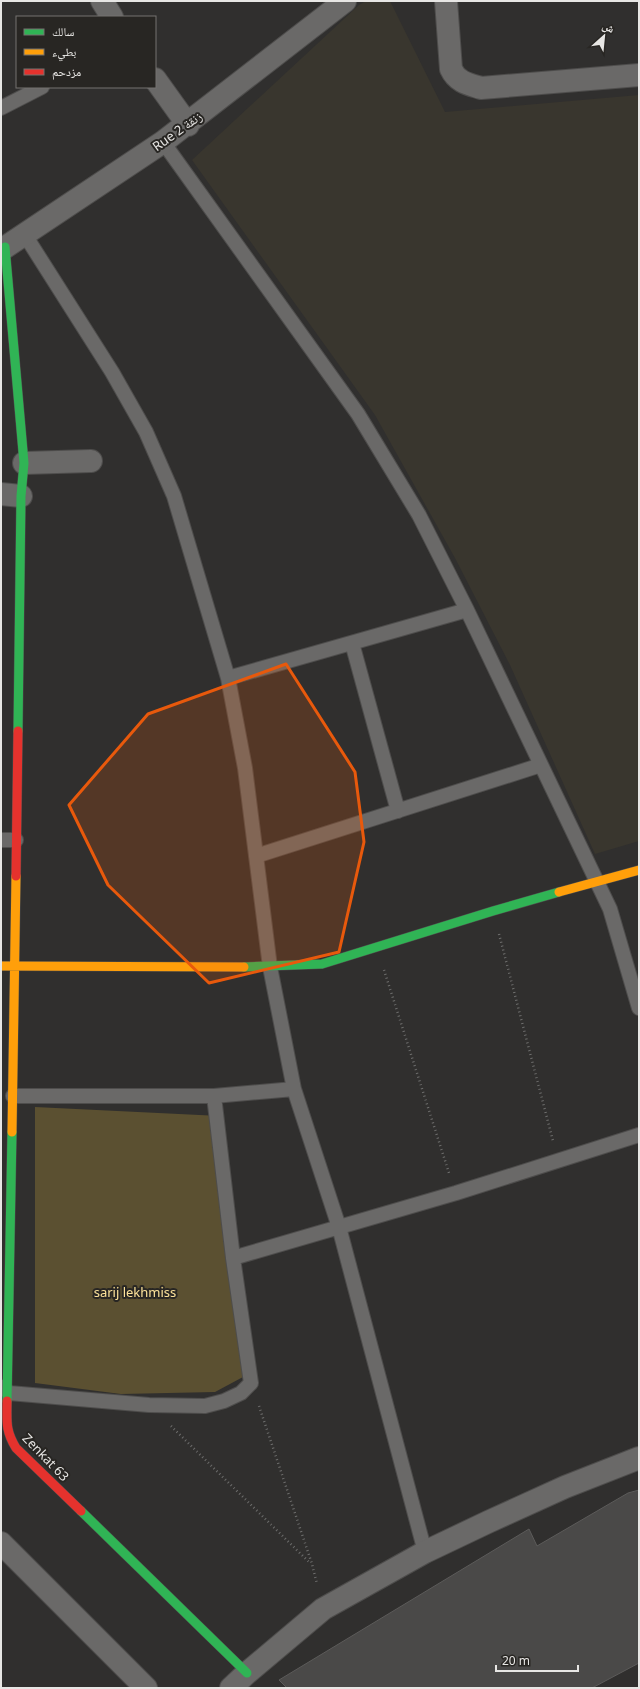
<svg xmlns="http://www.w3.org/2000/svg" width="640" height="1689" viewBox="0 0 640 1689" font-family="'Noto Sans','Noto Naskh Arabic',sans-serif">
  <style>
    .built { fill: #39362e }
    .green { fill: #5b5031 }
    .building { fill: #4a4948; stroke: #5c5b5a }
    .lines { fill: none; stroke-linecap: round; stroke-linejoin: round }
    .lane-casing { stroke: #4e4d4c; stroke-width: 16 }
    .street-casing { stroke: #4e4d4c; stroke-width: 24 }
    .fast-casing { stroke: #4e4d4c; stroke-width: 10 }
    .slow-casing { stroke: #4e4d4c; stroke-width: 10 }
    .jam-casing { stroke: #4e4d4c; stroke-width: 10 }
    .path { stroke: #6d6d6c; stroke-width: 2.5; stroke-dasharray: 1 3; stroke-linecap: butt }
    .lane { stroke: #6a6968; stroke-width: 14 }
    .street { stroke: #6a6968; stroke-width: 22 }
    .fast { stroke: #30b455; stroke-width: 9 }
    .slow { stroke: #ff9f0a; stroke-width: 9 }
    .jam { stroke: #e5322d; stroke-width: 9 }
    .marked { fill: #e8590c; fill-opacity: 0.2; stroke: #e8590c; stroke-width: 3; stroke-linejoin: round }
    .labels { text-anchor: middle; stroke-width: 4; stroke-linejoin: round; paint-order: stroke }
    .street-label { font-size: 13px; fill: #e7e6e4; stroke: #282623 }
    .park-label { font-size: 13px; fill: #fce29a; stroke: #282623 }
  </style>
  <rect width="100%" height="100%" fill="#302f2e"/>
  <!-- built -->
  <path class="built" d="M366 1H390L445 112 639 95V841L595 854 510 665 455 558 375 415 192 160 359 5Z"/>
  <!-- green -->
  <path class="green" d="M35 1107 220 1116 230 1260 256 1370 215 1392 121 1394 35 1383Z"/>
  <!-- building -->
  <path class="building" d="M639 1490V1663L592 1688H287L279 1680 529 1529 537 1546 628 1493Z"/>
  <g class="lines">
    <!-- lane casing -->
    <g class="lane-casing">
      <path id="lane" d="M1 108 42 87
        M163 142 358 414 419 515 467 610 610 909 639 1008
        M25 235 112 372 146 432 174 496 228 678 245 768 270 967 294 1089 339 1227 425 1552
        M352 643 398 811
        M228 678 467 610
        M1 840H16
        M256 856 541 765
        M13 1096H214L294 1089
        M214 1096 233 1258
        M3 1387 9 1393 149 1405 205 1406 224 1401 241 1393 251 1383 233 1258 456 1193 639 1135"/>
    </g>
    <!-- street casing -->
    <g class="street-casing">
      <path id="street" d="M102 1 112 17
        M446 1 451 69C457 82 468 84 481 88L639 75
        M155 79 188 125
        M1 250 163 142 345 1
        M24 463 91 461
        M1 494 21 496
        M1 1543 146 1688
        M231 1688 247 1673 323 1609 425 1552 488 1522 565 1487 639 1458"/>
    </g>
    <!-- fast casing -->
    <g class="fast-casing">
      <path id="fast" d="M5 247 24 463 21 496 18 731
        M244 967 322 964 493 911 559 892
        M7 1401 12 1132
        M81 1511 247 1673"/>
    </g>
    <!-- slow casing -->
    <g class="slow-casing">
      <path id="slow" d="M559 892 639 870
        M1 966 244 967
        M12 1132 16 876"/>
    </g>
    <!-- jam casing -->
    <g class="jam-casing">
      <path id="jam" d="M16 876 18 731
        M7 1401C7 1421 5 1430 16 1448L81 1511"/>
    </g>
    <!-- path -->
    <path class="path" d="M499 934 553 1141
      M384 970 449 1173
      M259 1406 312 1564 317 1584
      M171 1426 310 1563"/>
    <!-- lane -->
    <use href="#lane" class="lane"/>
    <!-- street -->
    <use href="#street" class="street"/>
    <!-- fast -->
    <use href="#fast" class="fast"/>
    <!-- slow -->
    <use href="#slow" class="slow"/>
    <!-- jam -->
    <use href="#jam" class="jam"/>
  </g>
  <!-- marked area -->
  <path class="marked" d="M286 664 355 772 364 842 339 952 209 983 108 885 69 805 148 714Z"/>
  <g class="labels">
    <!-- street labels -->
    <g class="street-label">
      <text transform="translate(177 131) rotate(-36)" y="5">Rue 2 زنقة</text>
      <text transform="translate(46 1457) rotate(46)" y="5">Zenkat 63</text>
    </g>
    <!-- park labels -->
    <g class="park-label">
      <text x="135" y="1297">sarij lekhmiss</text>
    </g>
  </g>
  <!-- border -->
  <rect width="640" height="1689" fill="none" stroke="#e7e6e4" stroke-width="4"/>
  <!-- legend -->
  <rect x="16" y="16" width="140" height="72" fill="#282623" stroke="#747370"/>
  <rect x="24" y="29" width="20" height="6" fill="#30b455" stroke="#747370"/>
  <text x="52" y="36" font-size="12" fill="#e7e6e4">سالك</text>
  <rect x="24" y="49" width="20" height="6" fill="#ff9f0a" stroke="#747370"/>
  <text x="52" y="56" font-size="12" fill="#e7e6e4">بطيء</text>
  <rect x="24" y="69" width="20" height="6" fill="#e5322d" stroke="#747370"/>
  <text x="52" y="76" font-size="12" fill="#e7e6e4">مزدحم</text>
  <!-- north arrow -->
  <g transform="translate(604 36) rotate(27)" stroke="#282623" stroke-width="3" paint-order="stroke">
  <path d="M0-3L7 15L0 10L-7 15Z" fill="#e7e6e4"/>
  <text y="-6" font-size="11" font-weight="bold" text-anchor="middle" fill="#e7e6e4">ش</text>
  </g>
  <!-- scale -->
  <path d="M496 1665v6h82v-6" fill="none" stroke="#e7e6e4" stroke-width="2"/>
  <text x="502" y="1665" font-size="12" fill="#e7e6e4" stroke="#282623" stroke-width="3" paint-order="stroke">20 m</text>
</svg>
